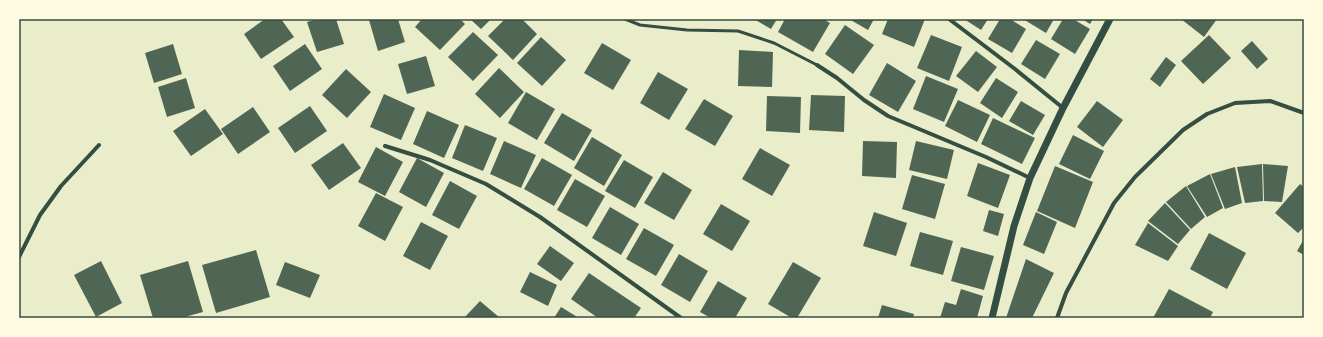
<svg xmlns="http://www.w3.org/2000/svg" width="1323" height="337" viewBox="0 0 1323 337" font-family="Commissioner,sans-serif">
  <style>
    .building { fill: #4f6655 }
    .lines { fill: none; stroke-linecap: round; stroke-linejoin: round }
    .service { stroke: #344e41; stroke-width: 3 }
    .minor { stroke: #344e41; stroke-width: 4 }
    .tertiary { stroke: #344e41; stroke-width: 7 }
    .neatline { fill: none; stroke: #344e41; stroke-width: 1.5 }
  </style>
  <rect width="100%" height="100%" fill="#e9edc9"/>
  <!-- building -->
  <path class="building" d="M265 19H281L294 37 261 59 244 34Z
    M318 19H336L344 44 317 52 307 22Z
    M373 19H398L405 42 378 51 369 20Z
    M422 19H460L465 24 440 50 415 27Z
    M470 19H491L481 29Z
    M505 19H522L537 34 513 60 488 36Z
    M754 19H777L771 29Z
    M785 19H823L830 23 813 52 778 32Z
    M849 19H874L868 30Z
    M888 19H925L914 47 882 34Z
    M964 19H988L981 30Z
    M1000 19H1010L1026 29 1012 53 988 39Z
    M1023 19H1054L1046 33Z
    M1063 19H1073L1090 29 1075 54 1051 39Z
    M1082 19H1093L1090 24Z
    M1181 19H1217L1204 37Z
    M845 25 874 45 853 74 825 54Z
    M473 32 498 55 473 81 448 57Z
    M931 35 962 47 949 81 917 68Z
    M1209 35 1231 58 1203 84 1181 61Z
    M541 37 566 60 542 86 517 63Z
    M1036 40 1060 54 1045 79 1021 64Z
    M1252 41 1268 59 1257 69 1241 51Z
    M602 43 631 60 613 90 584 73Z
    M173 44 182 74 154 83 145 53Z
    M305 44 322 69 290 91 273 66Z
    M739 50 773 52 772 87 738 86Z
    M976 51 997 67 978 92 956 76Z
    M426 56 435 86 407 94 398 64Z
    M1166 57 1176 65 1160 87 1150 79Z
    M887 63 916 81 898 112 869 95Z
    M499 68 524 92 500 118 475 94Z
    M346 69 371 92 347 118 322 95Z
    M658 72 688 89 669 120 640 103Z
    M926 76 958 89 944 122 913 109Z
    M186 78 195 108 167 117 158 87Z
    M996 78 1018 92 1002 118 980 103Z
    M526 92 555 109 537 140 508 123Z
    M384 94 415 108 401 140 370 127Z
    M811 95 845 96 844 132 809 130Z
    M767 96 801 97 800 133 766 131Z
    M704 99 733 116 715 146 685 129Z
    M958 100 990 115 977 142 945 126Z
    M1021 101 1045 115 1033 135 1009 121Z
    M1097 101 1123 120 1103 147 1077 127Z
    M310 106 327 131 295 153 278 128Z
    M253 107 270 132 238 154 221 129Z
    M205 109 223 134 191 156 173 131Z
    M427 111 459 125 444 158 413 144Z
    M562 113 592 130 574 161 544 143Z
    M993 118 1035 138 1022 164 981 144Z
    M465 125 497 138 483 171 452 158Z
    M1073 135 1104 151 1090 179 1059 164Z
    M592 137 622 155 604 186 574 168Z
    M504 141 536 155 521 188 490 174Z
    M863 141 897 142 896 178 862 176Z
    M916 141 954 150 947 179 909 170Z
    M343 143 361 168 329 190 311 165Z
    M376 147 403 162 385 196 358 182Z
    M760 148 790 165 772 196 742 179Z
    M417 158 444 173 426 207 399 192Z
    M542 158 572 175 554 206 524 189Z
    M624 160 653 177 635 208 605 191Z
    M978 163 1010 175 998 208 967 196Z
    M1262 164 1263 201 1245 203 1237 167Z
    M1263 164 1288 166 1282 202 1264 201Z
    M1055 166 1093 182 1075 228 1037 211Z
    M1235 167 1242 203 1225 209 1211 174Z
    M663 172 692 190 674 220 644 203Z
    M1210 174 1223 208 1207 217 1187 186Z
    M912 175 945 184 935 219 902 209Z
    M575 179 605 196 587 227 557 210Z
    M450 181 477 196 459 229 432 215Z
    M1300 184 1304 187V227L1298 233 1275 213Z
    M1186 186 1205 217 1191 229 1166 202Z
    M376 193 403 207 385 241 358 226Z
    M1165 203 1190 230 1178 244 1148 221Z
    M721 204 750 221 732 251 703 234Z
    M610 207 639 224 621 255 592 238Z
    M989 210 1004 214 998 236 983 231Z
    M874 212 907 223 896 256 863 246Z
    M1036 212 1057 222 1044 254 1023 245Z
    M421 222 448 236 430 270 403 256Z
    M1148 223 1178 246 1168 261 1135 245Z
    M644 228 674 245 656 276 626 259Z
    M920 232 953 241 943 275 910 266Z
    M1209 233 1246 253 1227 289 1190 269Z
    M1304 239V255L1297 251Z
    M550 246 574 263 561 281 537 264Z
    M961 247 994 256 984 290 951 281Z
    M256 250 270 297 216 313 202 265Z
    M679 254 708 271 690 302 661 285Z
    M1026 259 1054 273 1032 318H1006Z
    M101 261 122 303 96 317 74 275Z
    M188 261 203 312 181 318H153L140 275Z
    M285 262 320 275 310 298 276 285Z
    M793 262 821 278 797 318H792L768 304Z
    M530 272 557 285 548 306 520 292Z
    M589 273 641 308 634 318H598L571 299Z
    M718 281 747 298 735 318H711L700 312Z
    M961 289 983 296 977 318H940L945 302 956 305Z
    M1169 289 1213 312 1210 318H1153Z
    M480 301 500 318H464Z
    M882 305 914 314 913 318H878Z
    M561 307 579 318H554Z"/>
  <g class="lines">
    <!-- service -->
    <path class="service" d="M625 19 640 25 687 30 738 31 774 43 817 65"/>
    <!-- minor -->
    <path class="minor" d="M949 19 1015 69 1063 108
      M817 65 837 78 864 100 888 116 986 157 1030 178
      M385 146 430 160 486 184 540 217 681 318
      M19 257 40 215 61 186 99 145
      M1057 318 1066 293 1114 203 1135 177 1183 130 1207 114 1235 103 1270 101 1304 113"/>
    <!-- tertiary -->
    <path class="tertiary" d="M992 318 1014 226 1030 178 1063 108 1110 19"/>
  </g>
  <!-- border -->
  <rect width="1323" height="337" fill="none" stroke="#fefae0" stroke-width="40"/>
  <rect x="20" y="20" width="1283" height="297" class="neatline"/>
</svg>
